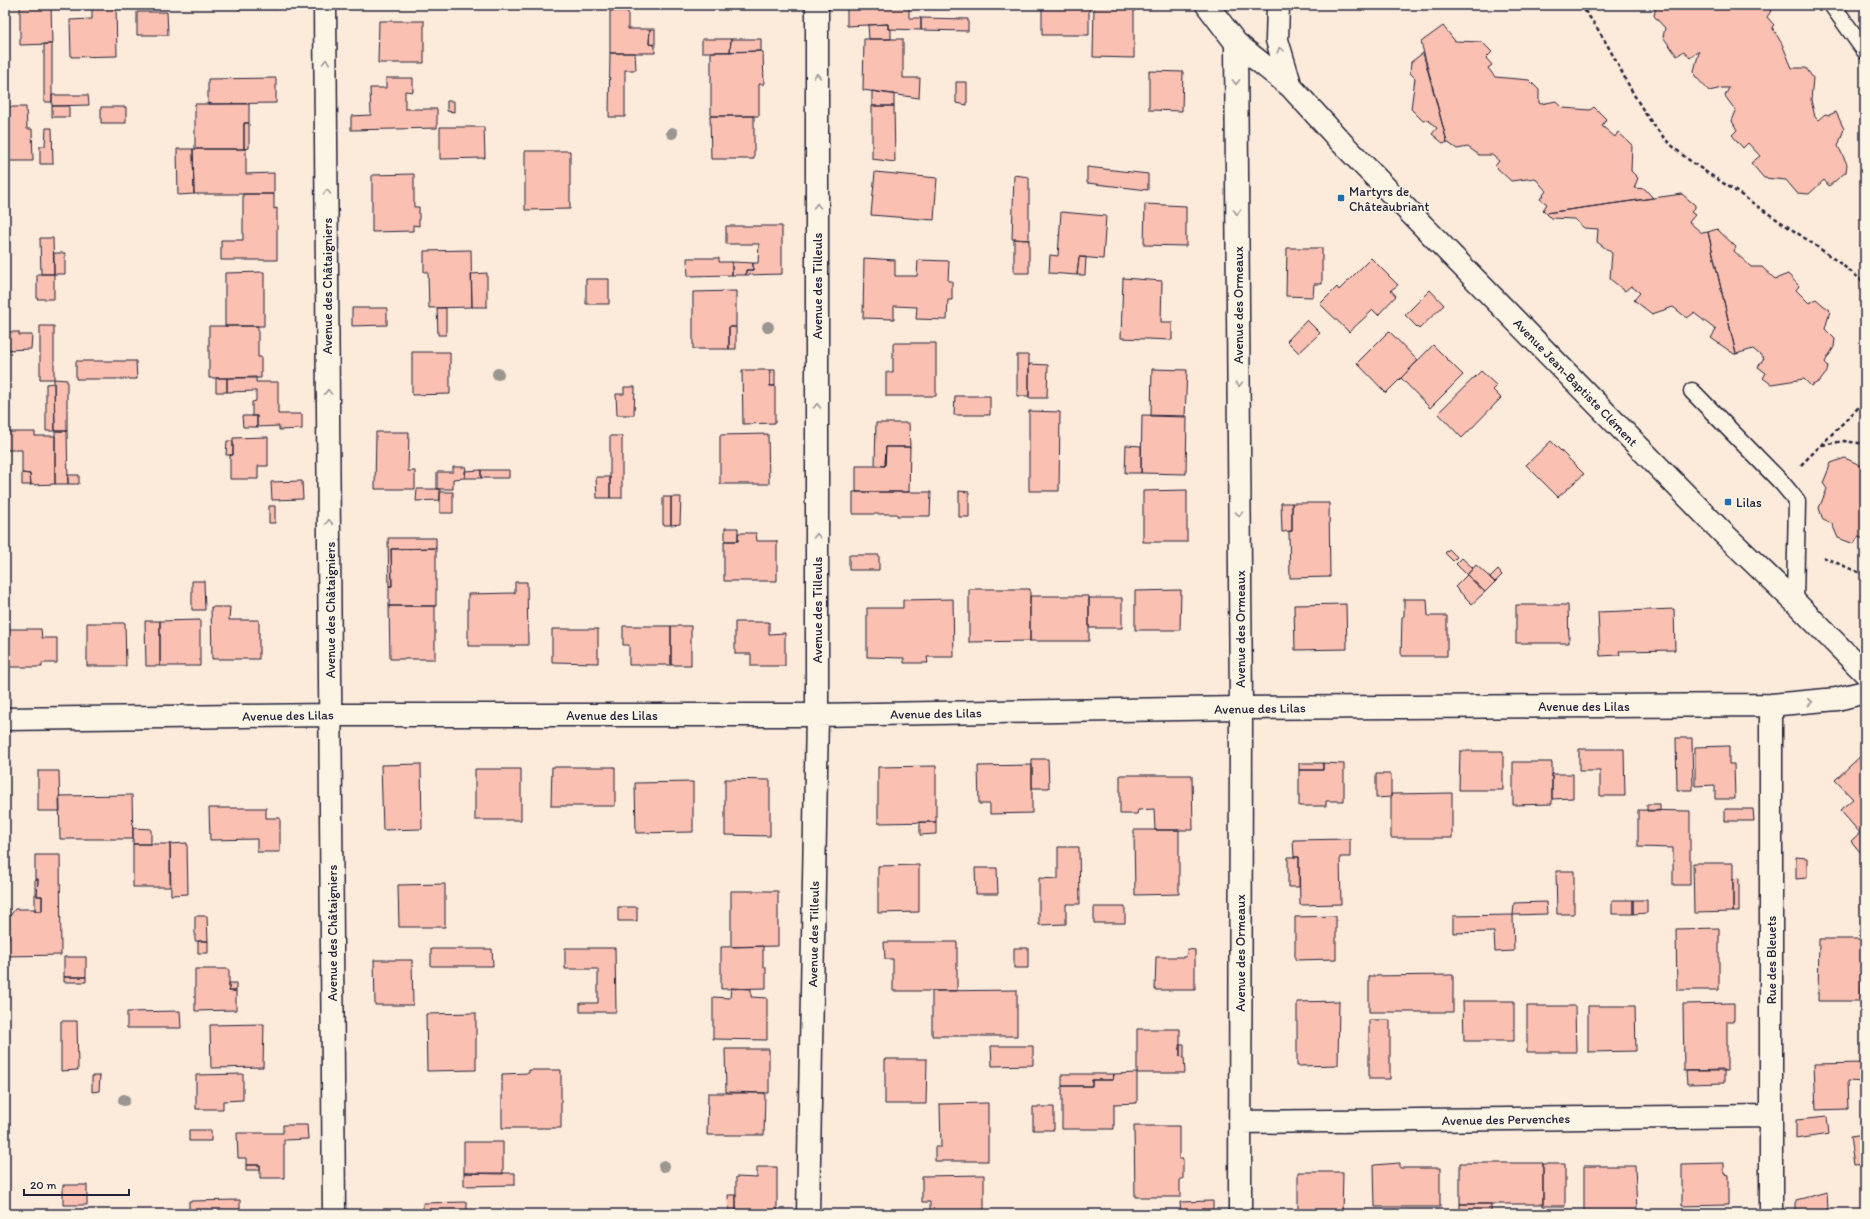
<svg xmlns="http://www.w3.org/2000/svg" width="1870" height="1219" viewBox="0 0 1870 1219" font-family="Itim,sans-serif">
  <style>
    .building { fill: #fac0b1; stroke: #22223b }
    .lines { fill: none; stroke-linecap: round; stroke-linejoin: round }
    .lane-casing { stroke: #22223b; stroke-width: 19 }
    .street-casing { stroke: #22223b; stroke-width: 25 }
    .secondary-casing { stroke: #22223b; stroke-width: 25 }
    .path { stroke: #22223b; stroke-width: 2.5; stroke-dasharray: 4 3; stroke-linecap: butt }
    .lane { stroke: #fcf5e5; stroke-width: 16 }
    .street { stroke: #fcf5e5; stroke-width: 22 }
    .secondary { stroke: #fcf5e5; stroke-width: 22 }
    .tree { fill: #9a9690 }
    .oneway { stroke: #9a9698 }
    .poi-dot { fill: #1f6fb2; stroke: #fcf5e5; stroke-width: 1.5 }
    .labels { text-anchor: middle; stroke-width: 3; stroke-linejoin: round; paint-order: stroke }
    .poi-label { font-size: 13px; fill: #22223b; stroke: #fcf5e5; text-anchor: start }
    .street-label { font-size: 13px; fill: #22223b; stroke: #fcf5e5 }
  </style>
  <rect width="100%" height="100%" fill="#fceadb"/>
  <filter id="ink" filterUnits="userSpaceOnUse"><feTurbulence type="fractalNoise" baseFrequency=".025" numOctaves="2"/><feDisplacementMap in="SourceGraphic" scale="8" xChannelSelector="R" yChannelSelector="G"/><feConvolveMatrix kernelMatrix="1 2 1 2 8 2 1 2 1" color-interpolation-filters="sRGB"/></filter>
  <g filter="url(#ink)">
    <!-- building -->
    <path class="building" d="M20 5H51L52 44 20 45Z
      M92 5H116L117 56 71 57 70 20 92 19Z
      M238 5H277V9H238Z
      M422 5H453V6H422Z
      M847 5H896L847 6Z
      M896 5H909V18H921V30L888 29V24L847 26V6Z
      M1042 5H1089V35H1042Z
      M1094 5H1134V58L1093 57Z
      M1642 5H1764L1771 11 1767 17 1774 25 1772 27 1782 44 1792 68H1806L1813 78 1811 100 1815 117 1818 120 1825 114 1829 115 1836 112 1844 129 1838 146 1847 164 1846 172 1829 186 1824 180 1809 194 1797 193 1786 180 1764 178 1751 163 1760 156 1748 143 1743 148 1732 135 1737 130 1732 121 1736 111 1725 96 1729 88H1722L1709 91 1695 76 1694 71 1699 52H1697L1690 58 1684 51 1677 56 1663 37 1665 28 1654 16 1656 6 1645 7Z
      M1858 5H1865V15Z
      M610 11H628V29H650L649 44 655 45V53H610Z
      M137 12H167L168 35H137Z
      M921 18 968 19V31L921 30Z
      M379 21H424V63H378Z
      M888 24V29H891V39H869L868 25Z
      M1443 26 1455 41 1482 42 1492 52 1486 58 1492 65 1488 68 1495 77 1529 80 1539 90V103L1541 104 1556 101 1563 108 1590 110 1594 107 1606 119 1602 126 1615 137 1618 132 1632 145 1631 171 1638 178 1634 188 1645 189 1653 198 1546 213 1543 210 1547 204 1540 199 1546 191 1535 178 1511 181 1495 166 1499 161 1492 155H1479L1468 147 1457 149 1447 142 1421 42Z
      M650 29H655V45L649 44Z
      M702 39H731L730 52H702Z
      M731 39H761V51L730 52Z
      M864 39H903V78H920L919 98 863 90Z
      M44 44H52V102H44Z
      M761 51 763 52 764 84H759V116H711V52Z
      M610 53H635L636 70H625V117H609Z
      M1423 53 1447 142 1444 144 1432 134 1437 128 1428 120 1423 121 1411 109 1415 78 1410 73 1411 62Z
      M1149 71 1183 72 1182 111 1149 110Z
      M276 78V103L208 104V79Z
      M386 78H413V92L405 91V109H437V128L351 130V116L371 115 370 88H386Z
      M956 82H967V105L956 103Z
      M872 91 894 94V106H872Z
      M52 95H88L89 105 52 106Z
      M447 101H454V112L447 111Z
      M195 104H249V123H244V149H195Z
      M52 106H69V117H52Z
      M872 106H894L895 162 872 159Z
      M5 107H26L27 129H32L33 161H5Z
      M101 107H126V123H101Z
      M710 116H754V159H711Z
      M244 123H249V148L246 149H244Z
      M440 127H484L485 158 440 159Z
      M46 128H52L53 164H40V146H45Z
      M177 149H193L194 194 178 195Z
      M193 149H246V174L274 173V194H194Z
      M525 151H570V209L525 210Z
      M1087 167 1148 174V190L1087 183Z
      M875 172 937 178 934 220 871 215Z
      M414 174V207H419V226L413 225V231L372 232V175Z
      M1014 175 1029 177V240L1012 239Z
      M243 194H274V209L277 208V260H221V240H243Z
      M1682 194 1695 205V208L1691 212 1695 215 1689 222 1702 233 1708 232 1736 354H1734L1711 338 1716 330 1694 313 1687 318 1673 307 1652 314 1634 300 1640 293 1631 286 1625 291 1610 279 1612 253 1597 242 1598 229 1584 228 1574 219 1551 218 1546 213Z
      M1145 204 1186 206V246L1144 245Z
      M1061 212 1106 216 1103 259 1079 257 1077 275 1049 273 1050 255 1058 256Z
      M726 226H782V274L746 275V270H753V263H758L759 244H726Z
      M1717 229 1736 247 1734 251 1751 267H1762L1775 279 1788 274 1799 286 1796 290 1809 303 1816 299 1830 311 1825 329 1835 339 1834 347 1825 362 1828 366 1827 372 1820 381 1811 386 1804 379 1771 384 1763 378 1766 373 1758 367 1764 358 1753 349 1736 354 1708 232Z
      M40 238H53L54 274H41Z
      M1014 239 1029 240V273H1014Z
      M1287 248H1322V284H1314L1313 297 1286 296Z
      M471 250 472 307 429 308 428 272H424V251Z
      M54 253H65V274H54Z
      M1079 257H1086L1085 275H1077Z
      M687 258H719V262H732V275L688 276Z
      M864 258 895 260V276H917L918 260 949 261 948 281H952V300H948L947 320 916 319 917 307 894 306V319L863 318Z
      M1371 258 1398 285 1391 290 1396 296 1378 315 1373 310 1349 332 1320 304 1337 287 1339 290Z
      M732 262 753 263V270H746V275H732Z
      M264 272V326H225V273Z
      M487 273V307H472L471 274Z
      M37 274H54V299H37Z
      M1123 278 1162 281 1161 322H1172V340L1121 338Z
      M586 279H609V304H586Z
      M1430 290 1444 305 1419 329 1405 315Z
      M736 291V327H729V349H693V292Z
      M352 308H387V325L352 326Z
      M437 308H446V335H438Z
      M1307 320 1320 333 1299 353 1287 341Z
      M40 326H54V379H40Z
      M209 326H258V357H261V378H209Z
      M729 327H736V349H729Z
      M1389 331 1418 361 1386 393 1357 363Z
      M5 332H19V335H32L31 349 5 350Z
      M893 343H936V396H886V372H893Z
      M1433 345 1463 375 1430 408 1401 378Z
      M412 352H450V394L412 395Z
      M1017 355H1029V396H1017Z
      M76 361H136L137 379H76Z
      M1029 364 1048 365 1047 398H1029Z
      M1152 369 1187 370 1185 417 1151 416Z
      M742 370H770V386H775V423L743 424Z
      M770 370H775V386H770Z
      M1481 371 1497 386 1493 390 1501 398 1462 438 1438 413Z
      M256 377V382H278V414H302V429L279 430V426L257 427V416H252V402L256 401V391L227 392V378Z
      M216 378H227V392H216Z
      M54 379 67 380V431H55Z
      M54 383 55 431H46V384Z
      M624 387H635L634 415H617L616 394H624Z
      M955 396H990V415H954Z
      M1029 411 1060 412 1059 491H1029Z
      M1142 415 1187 416 1186 474 1141 473Z
      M242 416H257V427H243Z
      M876 423H909L910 447H886L885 466 875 465Z
      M55 431H67L68 484H55Z
      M5 432H35V436H55V484L31 485 30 474 22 473V450H5Z
      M376 432H409L408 471H415V489H375Z
      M768 434 769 484H720V435Z
      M610 436H622V498H610Z
      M268 437V466H258V479H230V455H233V438Z
      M227 441H233V455H226Z
      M1551 441 1584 474 1558 497 1526 465Z
      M1126 445 1141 446V473H1125Z
      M886 447H910L909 492H856V466H885Z
      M1845 458 1862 466 1865 464V539L1858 537 1854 544 1838 538 1832 524 1823 520 1819 508 1827 489 1823 483 1831 463Z
      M453 467H466L465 478 453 479V489H437V472H453Z
      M481 470V478H465V471Z
      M481 470H509V478H481Z
      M22 473 30 474 31 485H22Z
      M68 475H79V484H68Z
      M596 477H610V498H597Z
      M302 481 303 499 272 500 271 482Z
      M417 489H440V500L416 501Z
      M1187 490V542H1143V491Z
      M959 491 969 492V517H959Z
      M440 492H453V513H440Z
      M853 492H931L930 516H897V514H853Z
      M663 497H671V525H663Z
      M671 497H681L680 524 671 525Z
      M1281 503H1292V531L1282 532Z
      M1292 503H1329L1330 577 1290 578 1289 531H1292Z
      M269 506H275V523H269Z
      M725 528H738V541H725Z
      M738 533H756L757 541H777V581H724V541H738Z
      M388 538H436V548L391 549 392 586H389Z
      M436 548V606H389V586H392L391 549Z
      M1449 549 1457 557 1453 561 1445 553Z
      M849 555H879V570H849Z
      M1462 558 1473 568 1467 575 1456 564Z
      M1476 565 1495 582 1485 592 1467 575Z
      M1498 570 1502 575 1495 582 1490 578Z
      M1467 575 1485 592 1472 604 1455 587Z
      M192 581H204L205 610H192Z
      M515 582H527L528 645H515V646H468V594L515 593Z
      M969 589H1030V641L969 642Z
      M1181 590 1180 630H1135V591Z
      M1030 596H1089V641H1030Z
      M1089 598H1122V628H1089Z
      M953 599 954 657H927L928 663H904V658L867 657V608H903V600Z
      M1404 599H1427L1428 616H1447V656H1401L1402 617 1404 616Z
      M1346 604 1347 649 1295 650 1294 605Z
      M1516 605H1568L1569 643H1516Z
      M389 606H435V659H390Z
      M211 607H230L229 620H259V659H212Z
      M1674 609 1675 650 1619 651 1620 655 1600 656 1598 612Z
      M200 620V666H160V621Z
      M145 621H160V666H146Z
      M735 622H769V634L785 633V666H751V654H735Z
      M87 623H125L126 666H87Z
      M623 626H671V665H629V645H623Z
      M671 626H691V665H671Z
      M5 629H41L42 638H57V663H42V667H5Z
      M552 629H598V663L552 662Z
      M1676 738H1692L1693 790H1677Z
      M1729 746V764H1734L1735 799H1715V785L1695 786V747Z
      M1579 749H1624L1625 796H1600V771H1579Z
      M1460 751H1503V790H1459Z
      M1865 752V828L1860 833 1840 810 1853 799 1835 780Z
      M1032 759H1048L1049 788H1032Z
      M1513 762H1552V804L1513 805Z
      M1299 763H1323V770H1299Z
      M1323 763 1344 764V801H1326V806H1299V770H1323Z
      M421 764 422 829 383 830 381 765Z
      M1032 765V813L990 814V804H979L978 766Z
      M936 766V822L878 823V767Z
      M552 767H615V806H551Z
      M475 769H521V820H475Z
      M38 771H59L60 811H38Z
      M1376 774H1391V797L1376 798Z
      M1552 774H1573V798L1552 799Z
      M1120 775H1192L1193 830H1155L1154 809 1138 810 1137 814H1120Z
      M725 779 770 780V836L725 835Z
      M693 782V832L636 833 635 783Z
      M1452 793V838H1391V794Z
      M132 795 133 839H60L59 796Z
      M1647 804H1660V811H1647Z
      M209 808H266V818H280V852H257V839L210 840Z
      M1725 809H1753L1754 821H1725Z
      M1638 810 1690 811V885H1673V848L1638 847Z
      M920 822H936V834L920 835Z
      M133 828 151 829V844H133Z
      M1865 828V858L1851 841Z
      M1134 830H1179V894L1135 895Z
      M1350 839V857H1340L1341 904 1300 905 1299 857H1294L1293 840Z
      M187 843 188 894 171 895 170 844Z
      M133 844H170V887H133Z
      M1058 847H1079L1080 904H1066V924L1039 925V878L1058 879Z
      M35 855H60L61 955 5 956V939H9V917L15 909H35V911H42V896H37L38 879H35Z
      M1288 857H1299V887H1288Z
      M1796 857 1807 858V878L1796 879Z
      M1693 863H1733V912L1694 913Z
      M919 865V912L878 913V866Z
      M975 868H997L998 894H976Z
      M1556 871H1574V914H1557Z
      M1739 878V912H1733V879Z
      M35 879H38L37 896H42V911H35Z
      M445 884V927H399L398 885Z
      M731 891H778V946L731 947Z
      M1612 900H1633V914H1612Z
      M1633 900H1647V913L1633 914Z
      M1546 902 1547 914 1513 915 1514 903Z
      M618 907H637V921H618Z
      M1094 907H1125V923H1094Z
      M1513 915 1514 951 1495 952 1494 932 1453 933V916Z
      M195 916H207L208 941H195Z
      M1336 916V959L1295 960V917Z
      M1719 928V990H1677L1676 929Z
      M1819 939H1863L1861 1001H1818Z
      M198 941H208V953H198Z
      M884 942H957V991H893V959H885Z
      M763 946V967H766V988L721 989V947Z
      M565 948H615L616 1012H580V1003H598V969H565Z
      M1014 948H1028V968H1014Z
      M431 949H492L493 966H431Z
      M1187 949 1195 950V990H1155L1156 957H1186Z
      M64 957H86V977H64Z
      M374 960H412L413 1005H375Z
      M195 969H229V991H236V1010L195 1011Z
      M1453 975V1012H1369V976Z
      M64 977H86V982H64Z
      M229 983H236V991H229Z
      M731 988 751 989V997L767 998V1040L713 1039V997L730 998Z
      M1017 990V1036H932V991Z
      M1339 1001 1338 1065 1297 1066V1002Z
      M1463 1001H1514V1041H1464Z
      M1734 1003V1021H1727V1071H1684L1683 1004Z
      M1527 1006H1575L1576 1052H1527Z
      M1588 1006H1635L1636 1051 1588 1052Z
      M180 1011 181 1028H127V1012Z
      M476 1013V1070L427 1071 426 1014Z
      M1369 1020H1390V1079H1369Z
      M61 1021H77L78 1070 61 1071Z
      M264 1024 263 1067 211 1068 210 1025Z
      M1137 1029H1180V1056L1184 1057 1185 1073H1137Z
      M1180 1044H1184V1057L1180 1056Z
      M991 1046H1033V1065L992 1066Z
      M725 1049H769V1093L726 1092Z
      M885 1059H927L926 1104H885Z
      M1865 1063V1082L1847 1081 1848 1109 1816 1110 1814 1064Z
      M529 1070H561V1128H502V1074L529 1073Z
      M1724 1070V1083L1687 1084 1686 1071Z
      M1137 1073V1103L1114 1104V1129H1062V1086H1092V1080H1113L1114 1074Z
      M243 1074V1100L223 1101V1109H196V1075Z
      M1062 1074H1114L1113 1080H1092V1086H1062Z
      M92 1076H100L99 1091 92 1092Z
      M708 1093H765L764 1135H707Z
      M988 1103V1161H935V1147H941L940 1104Z
      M1033 1107H1054V1130H1033Z
      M1827 1117 1829 1134 1796 1139V1120Z
      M283 1125H307L308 1139 284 1140V1178H260V1165H246V1158H238L237 1133H283Z
      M1134 1126H1179V1159H1183V1179H1180V1197H1135Z
      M189 1130H211V1141H189Z
      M1865 1135V1164L1854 1165 1850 1137Z
      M464 1142H503V1174L464 1173Z
      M1400 1163V1168H1440V1207H1375L1374 1165Z
      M1460 1163H1543V1204H1460Z
      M1724 1163V1174L1728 1175V1205L1682 1206V1164Z
      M1543 1164H1565V1206H1543Z
      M246 1165H260V1170H246Z
      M1584 1166H1635L1637 1211 1584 1212Z
      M757 1167H777V1211H736V1177L757 1178Z
      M1298 1172H1343L1342 1214H1298Z
      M464 1173H515V1185L464 1186Z
      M984 1175V1214H930V1202H922V1176Z
      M63 1185H87V1205H63Z
      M1827 1192 1828 1209 1809 1214H1796V1200Z
      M728 1195H736V1211L729 1212Z
      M240 1200V1214H189V1201Z
      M1213 1201V1214H1181L1180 1202Z
      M467 1202V1214H423V1203Z
      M1460 1204H1491V1214H1460Z"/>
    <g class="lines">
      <!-- lane casing -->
      <g class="lane-casing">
        <path id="lane" d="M1832 5 1865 51
          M1692 391 1782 483 1797 501 1795 602"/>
      </g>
      <!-- street casing -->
      <g class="street-casing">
        <path id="street" d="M325 5 334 1214
          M1236 43 1241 708 1240 1214
          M5 719 330 715H817L1241 708 1771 705 1837 699 1865 692
          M1240 1122 1771 1116
          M808 1214 817 715V5
          M1771 1214V705"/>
      </g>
      <!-- secondary casing -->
      <g class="secondary-casing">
        <path id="secondary" d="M1207 5 1236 43 1291 87 1342 143 1723 533 1795 602 1865 673
          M1278 5 1277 40 1291 87"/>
      </g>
      <!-- path -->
      <path class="path" d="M1580 5C1613 43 1627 94 1660 133 1680 157 1708 173 1734 190 1778 221 1824 249 1865 283
        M1822 445 1844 441 1865 444
        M1801 465 1865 401
        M1823 557 1865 575"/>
      <!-- lane -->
      <use href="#lane" class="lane"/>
      <!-- street -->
      <use href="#street" class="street"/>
      <!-- secondary -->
      <use href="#secondary" class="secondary"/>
    </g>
    <!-- trees -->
    <g class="tree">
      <circle cx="672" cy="133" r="6"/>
      <circle cx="768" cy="327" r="6"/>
      <circle cx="498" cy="374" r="6"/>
      <circle cx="124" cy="1100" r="6"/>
      <circle cx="664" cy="1166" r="6"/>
    </g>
    <!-- one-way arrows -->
    <defs><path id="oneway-chevron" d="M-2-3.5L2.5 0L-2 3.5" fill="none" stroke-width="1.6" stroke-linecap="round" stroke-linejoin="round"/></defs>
    <g class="oneway">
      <use href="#oneway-chevron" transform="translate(1280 50) rotate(-106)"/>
      <use href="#oneway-chevron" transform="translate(326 62) rotate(-90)"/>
      <use href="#oneway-chevron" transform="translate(817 76) rotate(-90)"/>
      <use href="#oneway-chevron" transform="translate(1236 82) rotate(90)"/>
      <use href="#oneway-chevron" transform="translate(327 192) rotate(-90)"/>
      <use href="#oneway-chevron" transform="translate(817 206) rotate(-90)"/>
      <use href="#oneway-chevron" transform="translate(1237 212) rotate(90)"/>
      <use href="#oneway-chevron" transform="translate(1239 384) rotate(90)"/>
      <use href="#oneway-chevron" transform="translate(328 392) rotate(-90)"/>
      <use href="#oneway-chevron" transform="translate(817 406) rotate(-90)"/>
      <use href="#oneway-chevron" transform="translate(1239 514) rotate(90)"/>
      <use href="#oneway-chevron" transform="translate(329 522) rotate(-90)"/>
      <use href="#oneway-chevron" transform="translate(817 536) rotate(-90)"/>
      <use href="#oneway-chevron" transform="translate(1810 702) rotate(-5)"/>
    </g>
  </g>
  <!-- markers -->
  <g class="poi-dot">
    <rect x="1337" y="194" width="8" height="8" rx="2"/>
    <rect x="1724" y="498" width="8" height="8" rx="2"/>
  </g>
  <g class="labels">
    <!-- poi labels -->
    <g class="poi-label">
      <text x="1349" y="196">Martyrs de<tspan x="1349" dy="15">Châteaubriant</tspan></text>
      <text x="1736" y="507">Lilas</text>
    </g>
    <!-- street labels -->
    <g class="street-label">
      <text transform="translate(327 286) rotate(-90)" y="5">Avenue des Châtaigniers</text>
      <text transform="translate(817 286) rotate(-90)" y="5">Avenue des Tilleuls</text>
      <text transform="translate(1238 305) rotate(-90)" y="5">Avenue des Ormeaux</text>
      <text transform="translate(1576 382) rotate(46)" y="5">Avenue Jean-Baptiste Clément</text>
      <text transform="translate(330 610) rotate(-90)" y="5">Avenue des Châtaigniers</text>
      <text transform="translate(817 610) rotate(-90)" y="5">Avenue des Tilleuls</text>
      <text transform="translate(1240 629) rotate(-90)" y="5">Avenue des Ormeaux</text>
      <text x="1584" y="711">Avenue des Lilas</text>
      <text transform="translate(1260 708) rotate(-1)" y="5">Avenue des Lilas</text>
      <text transform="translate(936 713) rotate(-1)" y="5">Avenue des Lilas</text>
      <text transform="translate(288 715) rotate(-1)" y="5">Avenue des Lilas</text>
      <text x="612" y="720">Avenue des Lilas</text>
      <text transform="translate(332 933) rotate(-90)" y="5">Avenue des Châtaigniers</text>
      <text transform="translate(813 934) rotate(-89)" y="5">Avenue des Tilleuls</text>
      <text transform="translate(1240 953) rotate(-90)" y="5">Avenue des Ormeaux</text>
      <text transform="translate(1771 960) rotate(-90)" y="5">Rue des Bleuets</text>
      <text transform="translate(1506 1119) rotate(-1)" y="5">Avenue des Pervenches</text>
    </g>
  </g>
  <!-- margin -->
  <rect width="1870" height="1219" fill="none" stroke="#fcf5e5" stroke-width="20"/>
  <rect x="10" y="10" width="1850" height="1199" fill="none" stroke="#22223b" stroke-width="1.5" filter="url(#ink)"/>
  <!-- scale -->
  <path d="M24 1189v6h105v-6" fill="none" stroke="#22223b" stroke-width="2"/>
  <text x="30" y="1189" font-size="12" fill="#22223b" stroke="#fcf5e5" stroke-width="3" paint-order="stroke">20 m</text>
</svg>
